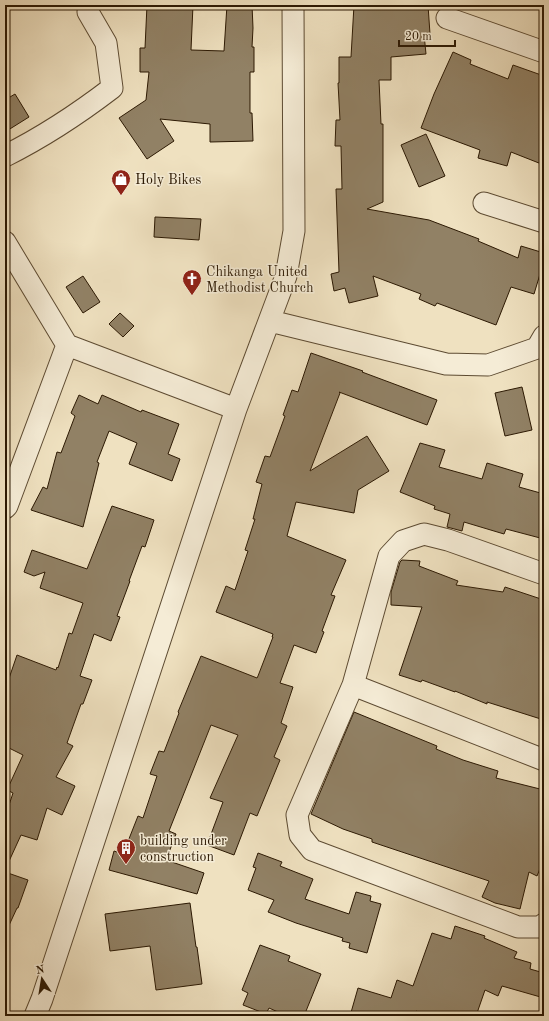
<svg xmlns="http://www.w3.org/2000/svg" width="549" height="1021" viewBox="0 0 549 1021" font-family="'Old Standard TT',serif">
  <style>
    .building { fill: #918165; stroke: #2c1903 }
    .lines { fill: none; stroke-linecap: round; stroke-linejoin: round }
    .minor-casing { stroke: #5d4b32; stroke-width: 23 }
    .minor { stroke: #f5ecd6; stroke-width: 21 }
    .labels { text-anchor: middle; stroke-width: 3; stroke-linejoin: round; paint-order: stroke }
    .poi-label { font-size: 14px; fill: #2c1903; stroke: #f5ecd6; text-anchor: start }
  </style>
  <rect width="100%" height="100%" fill="#efe1c0"/>
  <filter id="stains"><feTurbulence type="fractalNoise" baseFrequency=".005" numOctaves="4"/><feColorMatrix values="0 0 0 0 .2 0 0 0 0 .09 0 0 0 0 .02 0 0 0 .5 -.17"/></filter>
  <radialGradient id="worn" r=".72"><stop offset=".6" stop-color="#630" stop-opacity="0"/><stop offset="1" stop-color="#630" stop-opacity=".3"/></radialGradient>
  <!-- building -->
  <path class="building" d="M147 5H193L191 50 224 51 227 5H252L253 28 252 47H254V72H250V113H252L253 141 210 142V124L160 119 174 141 147 159 119 118 146 100 149 72H140V48H145Z
    M354 5H428L430 34H424L426 54 391 57V80H379L381 124H383V202L367 209 429 220 479 239 478 241 518 258 521 246 544 253V261L534 294 511 287 496 325 437 303 435 306 419 299 421 294 373 276 378 296 349 303 345 288 334 291 331 274 339 272 336 189H342L341 146H335L336 120H340L338 83H339V57H351Z
    M453 52 471 60 470 64 508 79 513 65 544 76V165L511 152 507 166 478 158 480 150 421 128 434 94Z
    M15 94 29 117 5 132V100Z
    M426 134 445 176 419 187 401 145Z
    M155 217 201 219 199 240 154 237Z
    M83 276 100 302 83 313 66 287Z
    M120 313 134 326 123 337 109 324Z
    M311 353 363 371 362 372 437 400 427 425 339 392 340 393 310 471 367 436 389 471 358 490 354 513 296 502 287 536 346 560 331 595 335 596 322 631 324 632 316 653 294 645 280 683 293 687 281 723 287 726 274 757 280 760 257 816 250 813 234 855 207 845 223 802 210 798 238 735 211 725 169 831 176 834 166 860 204 873 197 894 109 870 114 851 123 854 138 816 143 818 157 776 150 774 159 751 164 752 179 713 178 712 201 656 257 678 258 676 273 637H272L273 634 216 612 226 586 235 590 248 551 245 550 255 519H253L262 484 256 482 265 456 270 457 285 416 283 415 292 390 298 392Z
    M522 387 532 430 505 436 495 393Z
    M79 395 98 404 102 395 141 412 142 410 179 424 168 454 180 459 172 481 129 464 137 443 109 431 97 462 99 463 83 527 31 510 43 487 47 489 57 452 61 453 75 416 71 413Z
    M420 443 445 450 439 467 482 479 487 463 523 474 519 487 544 494V539L506 529 504 534 464 522 462 531 447 527 450 514 434 509 435 506 400 492Z
    M112 506 154 520 145 547 142 546 129 581H130L117 616 120 617 111 641 94 634 80 676 92 680 83 704H81L67 743 73 746 56 777 75 786 62 815 47 808 37 840 21 835 5 870V817L13 793 7 790 23 755 5 746V690L17 655 56 670 57 667 58 668 69 633 72 634 83 603 40 588 45 572 34 576 24 572 32 550 87 569Z
    M402 560 420 561 419 566 458 581 456 585 503 592 505 587 544 600V720L487 702V704L455 691V692L422 680 421 682 399 675 422 607 391 605V592L400 562Z
    M354 712 437 746 436 749 463 760 498 771 496 778 544 790V859L537 876 529 872 520 909 495 903 482 897 489 881 372 842V839L343 829 311 814Z
    M258 853 282 862 280 866 313 879 305 899 349 914 356 892 371 896 370 901 381 904 367 953 349 948 350 943 342 941 343 938 296 923 268 912 274 900 248 890 256 868 253 867Z
    M5 872 28 880 18 908H17L5 934Z
    M190 903 196 947H197L202 984 156 990 150 946 110 951 105 914Z
    M455 926 485 936 484 938 517 952 514 958 531 963 530 969 544 973V998L502 986 498 996 485 990 476 1016H430L416 1011 415 1016H350L358 988 391 998 397 980 413 986 432 933 451 939Z
    M260 945 290 956 288 961 321 974 304 1016H287L269 1008 266 1014 243 1005 248 993 242 990Z"/>
  <g class="lines">
    <!-- minor casing -->
    <g class="minor-casing">
      <path id="minor" d="M447 18 544 52
        M5 156C43 137 78 114 112 88L106 43 88 12
        M484 203 544 222
        M5 242 67 345 236 409
        M270 321 446 364 488 365 537 348 544 336
        M5 508 7 506 67 345
        M544 574 448 540 424 534 403 541 389 556 353 685 297 815 300 835 312 850 518 927H540L544 924
        M353 685 544 760
        M35 1016 42 999 236 409 286 276 294 231 293 5"/>
    </g>
    <!-- minor -->
    <use href="#minor" class="minor"/>
  </g>
  <!-- icons -->
  <defs>
    <g id="shop-pin" transform="scale(1)"><path d="M0 17L-7.5 6A9.5 9.5 0 1 1 7.5 6Z" fill="#8f2418" stroke="#f5ecd6"/><path d="M-5-2.5h2.3a2.7 3.5 0 0 1 5.4 0H5L5.5 6h-11ZM-1.5-2.5h3a1.5 2.3 0 0 0-3 0Z" fill="#fff"/></g>
    <g id="church-pin" transform="scale(1)"><path d="M0 17L-7.5 6A9.5 9.5 0 1 1 7.5 6Z" fill="#8f2418" stroke="#f5ecd6"/><path d="M-1.2-6h2.4v3.5h3.3v2.4h-3.3V6h-2.4V-.1h-3.3v-2.4h3.3Z" fill="#fff"/></g>
    <g id="building-pin" transform="scale(1)"><path d="M0 17L-7.5 6A9.5 9.5 0 1 1 7.5 6Z" fill="#8f2418" stroke="#f5ecd6"/><path d="M-4-6H4V6H1V3H-1V6H-4ZM-2.5-4.3h1.7v1.8h-1.7ZM.8-4.3h1.7v1.8H.8ZM-2.5-1h1.7V.8h-1.7ZM.8-1h1.7V.8H.8Z" fill="#fff"/></g>
  </defs>
  <g fill-rule="evenodd">
    <use href="#shop-pin" x="121" y="179"/>
    <use href="#church-pin" x="192" y="279"/>
    <use href="#building-pin" x="126" y="848"/>
  </g>
  <g class="labels">
    <!-- poi labels -->
    <g class="poi-label">
      <text x="135" y="184">Holy Bikes</text>
      <text x="206" y="276">Chikanga United<tspan x="206" dy="16">Methodist Church</tspan></text>
      <text x="140" y="845">building under<tspan x="140" dy="16">construction</tspan></text>
    </g>
  </g>
  <!-- margin -->
  <rect width="549" height="1021" fill="none" stroke="#efe1c0" stroke-width="20"/>
  <rect x="6" y="6" width="537" height="1009" fill="none" stroke="#2c1903" stroke-width="2"/>
  <rect x="10" y="10" width="529" height="1001" fill="none" stroke="#2c1903"/>
  <!-- north arrow -->
  <g transform="translate(42 979) rotate(348)" stroke="#f5ecd6" stroke-width="3" paint-order="stroke">
  <path d="M0-3L7 15L0 10L-7 15Z" fill="#2c1903"/>
  <text y="-6" font-size="11" font-weight="bold" text-anchor="middle" fill="#2c1903">N</text>
  </g>
  <!-- scale -->
  <path d="M399 40v6h56v-6" fill="none" stroke="#2c1903" stroke-width="2"/>
  <text x="405" y="40" font-size="12" fill="#2c1903" stroke="#f5ecd6" stroke-width="3" paint-order="stroke">20 m</text>
  <rect width="100%" height="100%" filter="url(#stains)"/>
  <rect width="100%" height="100%" fill="url(#worn)"/>
</svg>
